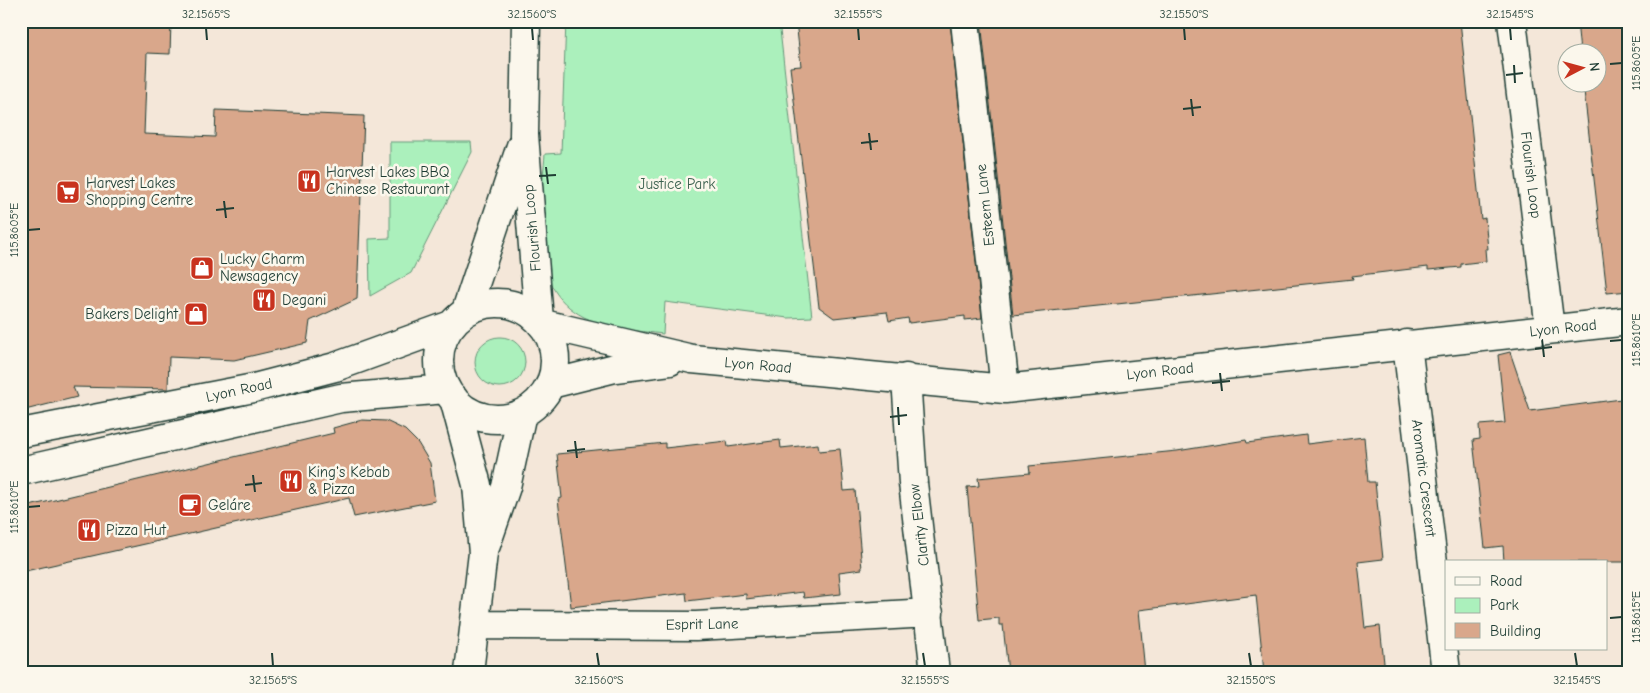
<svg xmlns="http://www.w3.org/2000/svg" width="1650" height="693" viewBox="0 0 1650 693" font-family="'Comic Neue',sans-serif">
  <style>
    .green { fill: #abf0bc; stroke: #659678 }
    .building { fill: #d9a78b; stroke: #1f3d34 }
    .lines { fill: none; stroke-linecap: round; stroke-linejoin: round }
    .minor-casing { stroke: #1f3d34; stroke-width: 31 }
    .minor { stroke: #fbf7ec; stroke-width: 28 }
    .ticks { fill: none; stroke: #1f3d34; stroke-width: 2 }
    .labels { text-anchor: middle; stroke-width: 5; stroke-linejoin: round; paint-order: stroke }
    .poi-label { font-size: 15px; fill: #1f3d34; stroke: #fbf7ec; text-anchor: start }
    .street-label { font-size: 15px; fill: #1f3d34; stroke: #fbf7ec }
    .park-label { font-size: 15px; fill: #3b614f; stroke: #fbf7ec }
    .neatline { fill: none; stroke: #1f3d34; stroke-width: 2 }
    .ticks-label { font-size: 12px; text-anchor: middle; fill: #1f3d34 }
  </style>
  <rect width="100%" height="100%" fill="#f4e7d9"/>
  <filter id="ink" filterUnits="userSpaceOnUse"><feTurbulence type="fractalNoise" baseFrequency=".02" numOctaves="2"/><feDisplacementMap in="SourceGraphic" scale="10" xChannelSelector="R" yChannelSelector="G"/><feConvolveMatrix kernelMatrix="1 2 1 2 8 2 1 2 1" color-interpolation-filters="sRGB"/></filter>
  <g filter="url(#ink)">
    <!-- green -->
    <path class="green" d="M566 21H779L812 317 788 318 665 302 663 334C639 331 606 329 584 317 524 286 541 209 545 154L561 153Z
      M390 142H471L472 152 411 273 370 296 369 239 390 238Z
      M475 362a25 25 0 1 1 50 0a25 25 0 1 1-50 0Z"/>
    <!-- building -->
    <path class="building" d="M21 21H171L170 54 147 53 144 134 215 137 216 110 364 116 357 299 310 321 307 343 234 360 169 357 168 389 73 387 77 397 21 411Z
      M796 21H950L982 318 965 320V316L909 323 908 318 889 321 887 312 834 318 819 307 790 67 801 66Z
      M981 21H1460L1481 219 1485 218 1488 249H1485L1486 261 1461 264V267L1428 270V267L1352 276 1353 279 1013 315Z
      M1577 21H1629V291L1607 293 1583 82H1598V52H1580Z
      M1510 352 1530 411 1629 398V562H1504L1503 546 1485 548 1473 440 1480 439 1479 425 1505 423 1498 355Z
      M362 420 386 421 405 430 418 443 430 463 435 501 354 517 349 498 21 572V508L334 433 333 428Z
      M1306 435 1307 444 1364 437 1368 482H1375L1383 559 1358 562 1365 628 1380 626 1385 672H1264L1256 595 1139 610 1145 672H1008L1003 625H999V618L979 620 967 487 979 486 978 478 1030 473 1029 466 1177 451 1246 440 1247 443Z
      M780 440 781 448 818 444 819 451 840 449 844 491 855 490 862 569 839 572 841 594 804 598 803 592 746 599V594L687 601 686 593 571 607 558 499 562 498 557 454 665 443V448L727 441 728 447Z"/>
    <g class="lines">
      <!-- minor casing -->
      <g class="minor-casing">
        <path id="minor" d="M526 21 524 135 539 320
          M965 21 1005 389
          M1512 21 1550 329
          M439 361a58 58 0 1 1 116 0a58 58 0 1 1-116 0Z
          M466 311 521 146
          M543 324 692 359 1005 389 1629 321
          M1407 344 1446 672
          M906 378 913 483 935 672
          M551 384 615 368 670 361
          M454 399 477 485 483 553 469 672
          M21 433 254 388 335 367 451 325
          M21 471 341 398 446 389
          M486 545 506 487 522 413
          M475 625 696 626 929 613"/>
      </g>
      <!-- minor -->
      <use href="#minor" class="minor"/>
    </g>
  </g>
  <!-- ticks -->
  <path class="ticks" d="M206 28 207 40M532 28 533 40M858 28 859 40M1184 28 1185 40M1510 28 1511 40M1610 64 1622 63M1514 65 1515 83M1506 75 1523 73M1191 99 1193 116M1183 109 1201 107M869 133 871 150M861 143 878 141M546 167 548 184M539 176 556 175M224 201 226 218M216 210 234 208M28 230 40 229M1542 339 1544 357M1610 341 1622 340M1535 349 1552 347M1220 373 1222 391M1212 383 1230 381M898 407 899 425M890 417 907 415M575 441 577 458M567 451 585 449M253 475 255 492M245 485 262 483M28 507 40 506M1610 618 1622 617M272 653 273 666M597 653 599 666M923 653 925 666M1249 653 1251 666M1575 653 1577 666"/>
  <!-- icons -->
  <defs>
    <g id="restaurant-square" transform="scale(1.25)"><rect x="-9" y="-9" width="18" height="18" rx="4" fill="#c8321e" stroke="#fbf7ec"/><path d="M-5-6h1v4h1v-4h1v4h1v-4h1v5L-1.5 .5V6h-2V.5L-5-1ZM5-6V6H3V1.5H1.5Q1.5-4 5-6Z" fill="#fff"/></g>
    <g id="supermarket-square" transform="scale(1.25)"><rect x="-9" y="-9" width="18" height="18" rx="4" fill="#c8321e" stroke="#fbf7ec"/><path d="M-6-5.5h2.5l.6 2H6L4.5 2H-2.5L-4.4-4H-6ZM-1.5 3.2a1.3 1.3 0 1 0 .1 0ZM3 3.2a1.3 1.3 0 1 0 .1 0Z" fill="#fff"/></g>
    <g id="shop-square" transform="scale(1.25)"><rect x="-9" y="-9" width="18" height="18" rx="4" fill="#c8321e" stroke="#fbf7ec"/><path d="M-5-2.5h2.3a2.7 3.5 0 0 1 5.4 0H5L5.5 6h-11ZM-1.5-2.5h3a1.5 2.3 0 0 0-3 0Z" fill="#fff"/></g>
    <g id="cafe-square" transform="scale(1.25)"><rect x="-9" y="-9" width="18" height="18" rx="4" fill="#c8321e" stroke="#fbf7ec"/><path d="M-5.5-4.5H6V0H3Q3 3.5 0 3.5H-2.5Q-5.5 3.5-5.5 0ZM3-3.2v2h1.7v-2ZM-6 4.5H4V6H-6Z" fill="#fff"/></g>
  </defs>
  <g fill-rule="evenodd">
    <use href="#restaurant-square" x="309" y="181"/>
    <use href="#supermarket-square" x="68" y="192"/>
    <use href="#shop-square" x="202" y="268"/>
    <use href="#restaurant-square" x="264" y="300"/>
    <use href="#shop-square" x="196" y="314"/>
    <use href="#restaurant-square" x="291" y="481"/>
    <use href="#cafe-square" x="190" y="505"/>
    <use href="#restaurant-square" x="89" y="530"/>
  </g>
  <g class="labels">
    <!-- poi labels -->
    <g class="poi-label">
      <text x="326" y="177">Harvest Lakes BBQ<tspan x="326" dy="17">Chinese Restaurant</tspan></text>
      <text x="86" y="188">Harvest Lakes<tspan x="86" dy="17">Shopping Centre</tspan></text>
      <text x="220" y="264">Lucky Charm<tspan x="220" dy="17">Newsagency</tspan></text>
      <text x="282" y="305">Degani</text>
      <text x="178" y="319" text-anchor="end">Bakers Delight</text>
      <text x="308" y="477">King's Kebab<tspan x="308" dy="17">&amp; Pizza</tspan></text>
      <text x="208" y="510">Geláre</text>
      <text x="106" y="535">Pizza Hut</text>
    </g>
    <!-- street labels -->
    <g class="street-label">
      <text transform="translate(1531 175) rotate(83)" y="5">Flourish Loop</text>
      <text transform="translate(985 205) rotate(-96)" y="5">Esteem Lane</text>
      <text transform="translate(532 228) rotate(-95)" y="5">Flourish Loop</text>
      <text transform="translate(1563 328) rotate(-6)" y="5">Lyon Road</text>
      <text transform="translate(758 365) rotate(5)" y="5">Lyon Road</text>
      <text transform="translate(1160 371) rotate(-6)" y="5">Lyon Road</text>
      <text transform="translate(239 390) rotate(-12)" y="5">Lyon Road</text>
      <text transform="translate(1424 478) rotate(83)" y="5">Aromatic Crescent</text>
      <text transform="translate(919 525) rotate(-97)" y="5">Clarity Elbow</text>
      <text transform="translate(702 624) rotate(-1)" y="5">Esprit Lane</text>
    </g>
    <!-- park labels -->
    <g class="park-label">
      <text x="677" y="189">Justice Park</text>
    </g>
  </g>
  <!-- margin -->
  <rect width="1650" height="693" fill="none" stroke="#fbf7ec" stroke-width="55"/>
  <!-- legend -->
  <rect x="1445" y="560" width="162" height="90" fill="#fbf7ec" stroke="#a3ada2"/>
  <rect x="1455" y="577" width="25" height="8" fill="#fbf7ec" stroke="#a3ada2"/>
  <text x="1490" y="586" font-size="15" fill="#1f3d34">Road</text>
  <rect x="1455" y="598" width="25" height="15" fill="#abf0bc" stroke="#a3ada2"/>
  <text x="1490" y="610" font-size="15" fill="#1f3d34">Park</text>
  <rect x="1455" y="623" width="25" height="15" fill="#d9a78b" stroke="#a3ada2"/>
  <text x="1490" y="636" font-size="15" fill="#1f3d34">Building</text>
  <!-- north arrow -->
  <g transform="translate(1582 68) rotate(84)"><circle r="24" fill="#fbf7ec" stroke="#a3ada2"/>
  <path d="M0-4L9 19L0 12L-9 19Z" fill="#c8321e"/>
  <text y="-8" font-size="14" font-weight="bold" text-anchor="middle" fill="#1f3d34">N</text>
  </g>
  <rect x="28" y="28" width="1594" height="638" class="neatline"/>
  <g class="ticks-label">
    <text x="206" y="18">32.1565°S</text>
    <text x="532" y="18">32.1560°S</text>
    <text x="858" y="18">32.1555°S</text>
    <text x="1184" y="18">32.1550°S</text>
    <text x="1510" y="18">32.1545°S</text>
    <text transform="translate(1636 63) rotate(-90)" y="4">115.8605°E</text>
    <text transform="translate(14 230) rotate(-90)" y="4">115.8605°E</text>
    <text transform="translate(1636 340) rotate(-90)" y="4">115.8610°E</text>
    <text transform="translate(14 507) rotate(-90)" y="4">115.8610°E</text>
    <text transform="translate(1636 617) rotate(-90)" y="4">115.8615°E</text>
    <text x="273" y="684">32.1565°S</text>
    <text x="599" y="684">32.1560°S</text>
    <text x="925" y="684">32.1555°S</text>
    <text x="1251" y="684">32.1550°S</text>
    <text x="1577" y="684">32.1545°S</text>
  </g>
</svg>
